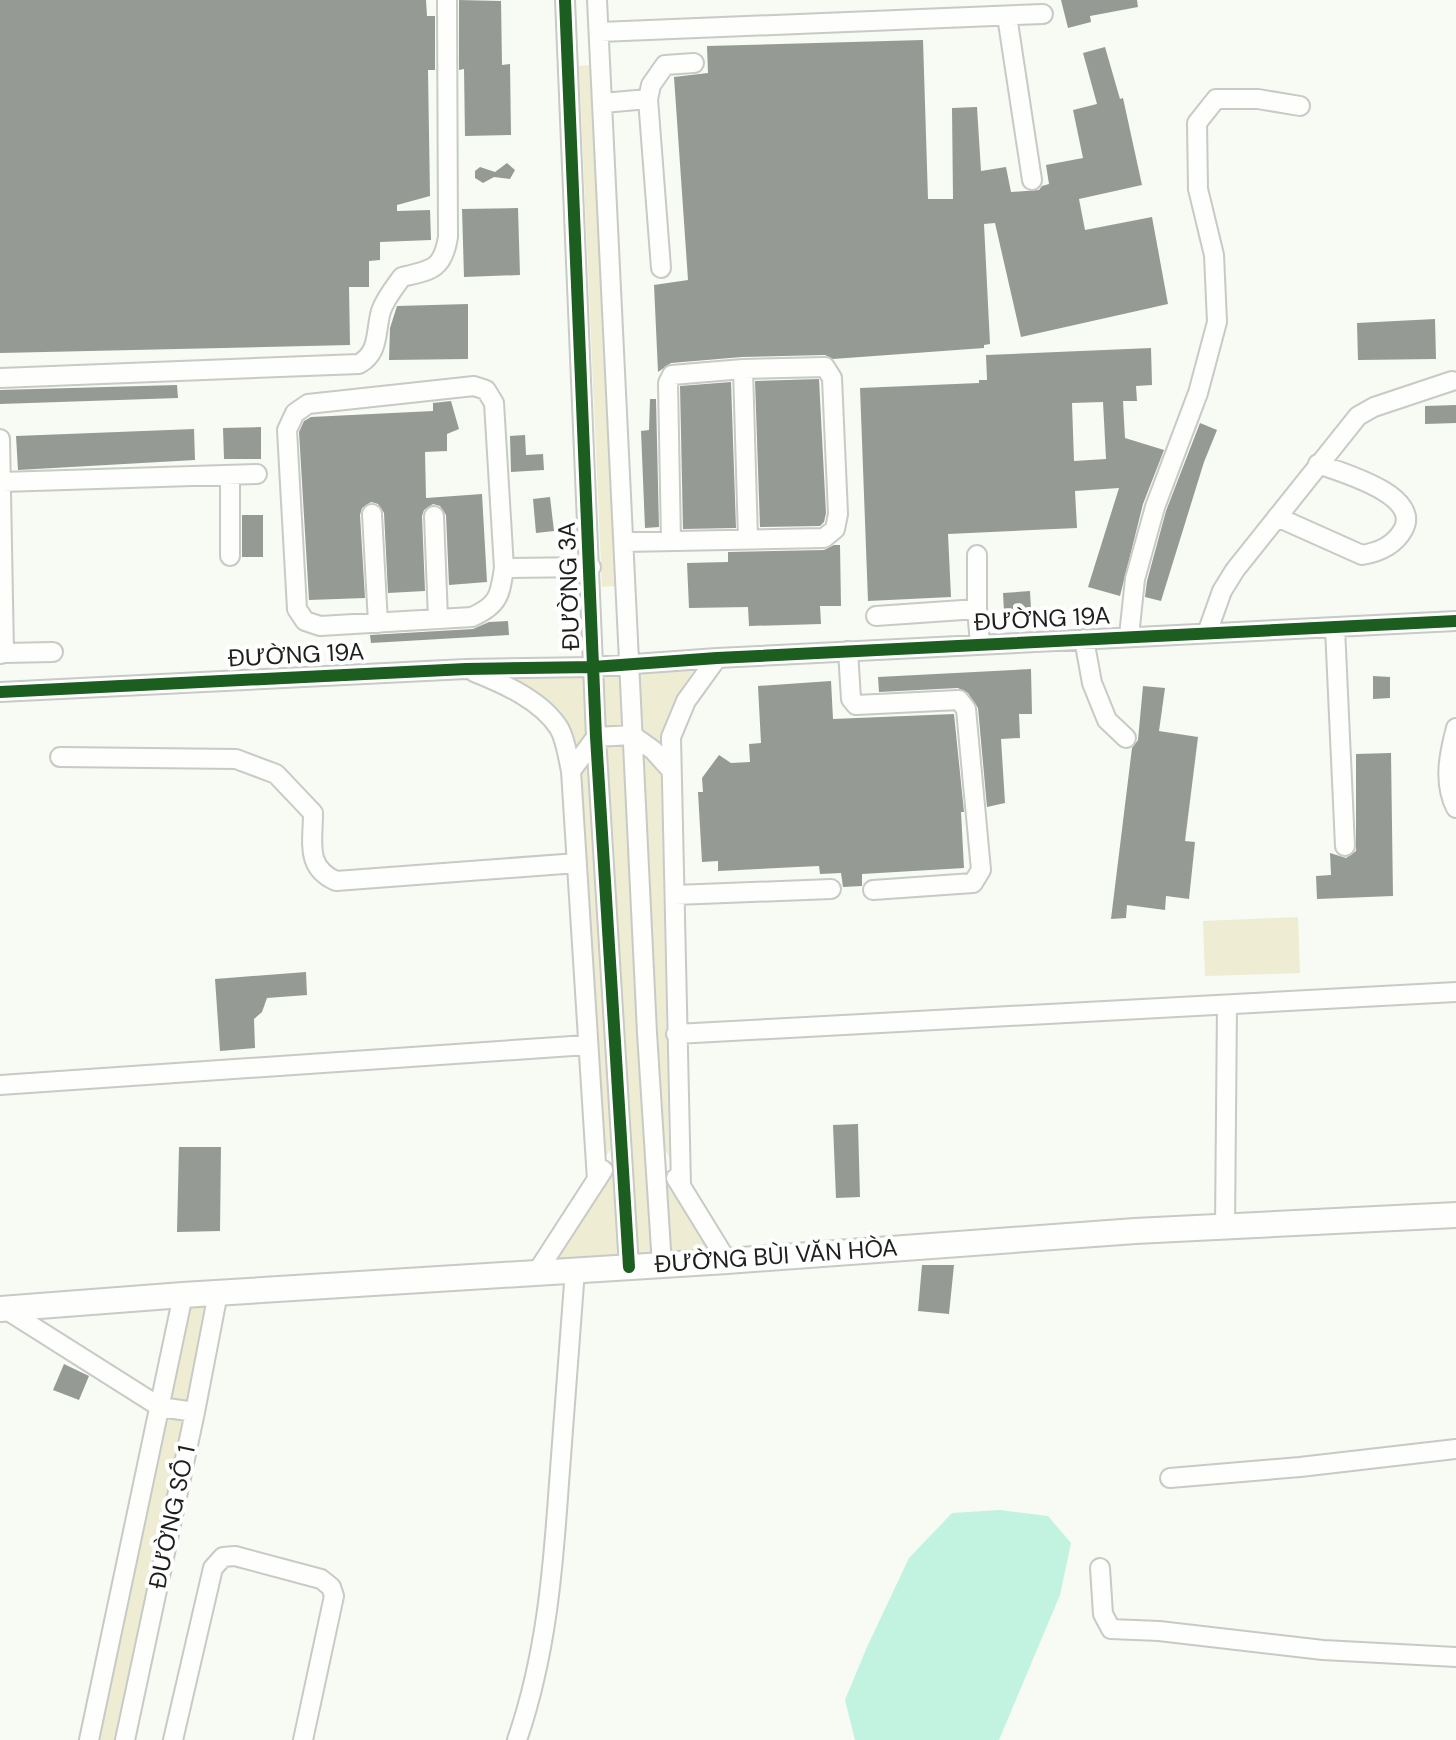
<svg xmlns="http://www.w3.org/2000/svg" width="1456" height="1740" viewBox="0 0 1456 1740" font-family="'DM Sans',sans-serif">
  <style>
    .green { fill: #efecd4 }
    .water { fill: #c1f3e0 }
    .building { fill: #969a95; fill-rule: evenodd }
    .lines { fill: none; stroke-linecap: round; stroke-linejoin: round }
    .minor-casing { stroke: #c7cac5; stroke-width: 22 }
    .major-casing { stroke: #c7cac5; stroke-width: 28 }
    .minor { stroke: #fefefd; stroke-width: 18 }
    .major { stroke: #fefefd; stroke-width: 24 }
    .cycleway-casing { stroke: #fff; stroke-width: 17 }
    .cycleway { stroke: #1b5e20; stroke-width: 12 }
    .labels { text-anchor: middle; stroke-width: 8; stroke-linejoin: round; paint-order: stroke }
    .street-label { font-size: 24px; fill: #1c1f1b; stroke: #fff }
  </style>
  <rect width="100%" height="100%" fill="#f7fbf4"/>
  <!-- green -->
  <path class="green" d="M592 65 616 586 602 587 579 66Z
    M700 661C682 688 660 717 662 750L643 735 639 663Z
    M619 664 622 730 606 731 603 665Z
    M583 667 587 741 577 754 569 724 547 700 508 674Z
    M622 741 651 1255H639L607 743Z
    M643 750 661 768 669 1157 664 1147Z
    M588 759 611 1149 605 1157 581 768Z
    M1298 917 1300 973 1205 976 1203 921Z
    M612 1168 618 1257 556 1261 606 1184V1176Z
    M665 1173 670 1180 672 1192 709 1251 672 1254Z
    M209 1303 190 1405 168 1402 187 1304Z
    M165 1414 187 1417 118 1740H96Z"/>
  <!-- water -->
  <path class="water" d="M1000 1510 1048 1516 1071 1543 1060 1595 999 1740H855L845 1700 867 1647 909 1558 952 1513Z"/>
  <!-- building -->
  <path class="building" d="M0 0H426L427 16H435V70H428L430 196 397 205V211L430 210 431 240 380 242V260L369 261V287H349L350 345 0 353Z
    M459 0 501 1 502 65 510 64 511 135 465 136 464 69 459 70Z
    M1061 0H1137L1138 7 1090 16 1091 22 1068 28Z
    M923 40 928 199H953L952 108 977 107 981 171 1006 167 1011 192 1039 190 1042 186 1049 184 1046 165 1083 158 1073 110 1097 104 1083 53 1105 47 1120 99 1123 98 1142 185 1079 199 1085 230 1152 217 1168 304 1021 337 995 223 984 224 990 344 984 345V348L833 359 825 355 742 357 671 363 658 372 654 285 688 280 674 77 708 73 707 46Z
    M507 163 515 170 510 179 494 177 483 183 475 178V171L480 167 495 172Z
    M518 208 520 275 464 277 462 209Z
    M468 304V359L389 360 390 328 397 306Z
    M1435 319 1436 359 1358 360 1357 323Z
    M1151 348 1152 385 1136 386 1137 401H1123L1125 438 1164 450 1143 504 1120 596 1088 587 1119 488 1075 491 1077 528 948 534 951 597 868 601 860 388 979 383V380H987L986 355ZM1103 402 1106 459 1074 461 1072 403Z
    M819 379 826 513 824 522 820 526 760 527 755 381Z
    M731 382 736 528 683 529 680 386Z
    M177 385 178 398 0 404V390Z
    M650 399H656L659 527 645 528 641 431 649 430Z
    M451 401 459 429 447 434V451L425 452 426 498 482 494 487 582 449 585 446 515 440 506 433 504 424 510 422 516 425 591 388 593 384 513 378 504 371 502 362 508 360 515 365 598 309 600 299 432 304 421 311 417 433 411V403Z
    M1456 405V423L1425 424V406Z
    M1200 423 1217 430 1204 462 1161 601 1145 597 1147 581 1166 511Z
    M261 427V459H224L223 428Z
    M194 429 195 460 18 470 16 436Z
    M525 435 526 455 543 454 544 470 511 472 510 436Z
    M550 497 554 531 536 533 533 499Z
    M242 515H263V557H242Z
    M834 545H840L841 606H820L821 624 749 626 748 607 689 608 687 563 728 562V552L824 550Z
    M1030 591 1031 610 1004 612 1003 593Z
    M508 621 509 635 371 643 370 635 473 629 489 622Z
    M1031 669 1032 714H1019L1020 738 1001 739 1005 803 987 807 978 708 968 693 958 688 879 692 878 677Z
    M1373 676 1390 677V698L1373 699Z
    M831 681 833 719 954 714 964 812H961L964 868 862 874V886L843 887 841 873 820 874 819 866 718 871V861L702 862 698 792H703L702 778 719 755 731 763 750 762 749 744 761 743 758 686Z
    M1143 686 1165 688 1159 731 1198 737 1185 841 1195 842 1189 899 1166 896 1165 910 1127 905 1126 918 1111 919 1132 748 1138 740Z
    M1391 753 1393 896 1317 899 1316 876 1331 875 1330 853 1346 858 1356 851V754Z
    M306 972 307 995 267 998 262 1012 254 1019 255 1048 220 1051 215 979Z
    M858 1124 860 1197 836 1198 833 1125Z
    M179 1147H221L220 1231 177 1232Z
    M922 1265H954L949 1314 918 1311Z
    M64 1364 89 1376 79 1400 53 1390Z"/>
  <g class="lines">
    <!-- minor casing -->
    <g class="minor-casing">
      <path id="minor" d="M565 0 596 737 629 1267
        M597 0 647 1033 662 1265
        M1007 16 1032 180
        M600 32 1043 14
        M603 103 648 99
        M661 268 648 99 651 85 665 65 694 63
        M743 369 748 539
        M0 378 359 364C380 352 375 332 381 311 385 299 394 288 402 277 432 270 443 269 448 237L447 0
        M0 439 4 653 0 654
        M230 475V556
        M2 482 257 474
        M372 514 378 623
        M434 516 438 619
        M1277 517 1362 555C1379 552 1394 546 1403 530 1423 495 1340 472 1318 464
        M624 542 824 538 835 529 838 514 832 378 825 367 743 369 672 375 668 383 671 541
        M977 555V609
        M504 568C500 595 499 605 472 617L320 626 305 621 297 609 287 430 295 413 308 404 474 386 486 390 494 403 504 568 591 567
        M876 616 977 609 980 644
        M1335 628 1345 846
        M1207 633 1222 591 1235 570 1358 416 1374 407 1452 381
        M1129 636 1135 579 1155 507 1198 393 1217 322 1214 255 1198 189 1197 123 1216 99H1258L1300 106
        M1084 639 1092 683 1107 720 1126 738
        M848 651 851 699 856 705 959 700 966 709 981 870 973 883 873 890
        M4 653 53 652
        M474 672C504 684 541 700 559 728 566 740 568 758 571 771L597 1180
        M0 692 466 669 593 667 717 658 1456 621
        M1456 728C1449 754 1443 783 1456 808
        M60 757 236 759 276 774 313 813C313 843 305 867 336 881L577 863
        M571 771 596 737 632 735 653 750 671 770
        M675 895 831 889
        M676 1034 1456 992
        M0 1085 587 1045
        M676 1178 727 1261
        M681 1186 671 737 686 701 717 658
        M1225 1226 1227 1005
        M537 1272 603 1170
        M5 1309 160 1407 195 1412
        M1170 1478 1300 1467 1456 1449
        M1100 1568 1103 1614 1111 1629 1159 1631 1323 1650 1456 1657
        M89 1740 183 1295
        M125 1740 195 1412 218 1293
        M173 1740 213 1568 223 1557 235 1556 321 1579 331 1587 334 1596 303 1740
        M517 1740C546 1656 553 1571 559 1483 565 1412 570 1341 575 1270"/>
    </g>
    <!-- major casing -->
    <g class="major-casing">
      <path id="major" d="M0 1309 183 1295 727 1261 1135 1231 1456 1215"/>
    </g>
    <!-- minor -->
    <use href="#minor" class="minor"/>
    <!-- major -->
    <use href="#major" class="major"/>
    <!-- cycleway casing -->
    <g class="cycleway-casing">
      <path id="cycleway" d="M565 0 596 737 629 1267
        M0 692 466 669 593 667 717 658 1456 621"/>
    </g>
    <!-- cycleway -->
    <use href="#cycleway" class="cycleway"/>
  </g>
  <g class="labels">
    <!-- street labels -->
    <g class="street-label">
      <text transform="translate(569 586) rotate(-92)" y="8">ĐƯỜNG 3A</text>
      <text transform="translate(1042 619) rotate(-3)" y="8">ĐƯỜNG 19A</text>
      <text transform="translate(296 655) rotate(-3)" y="8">ĐƯỜNG 19A</text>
      <text transform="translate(776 1256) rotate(-4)" y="8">ĐƯỜNG BÙI VĂN HÒA</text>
      <text transform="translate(172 1517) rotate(-78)" y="8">ĐƯỜNG SỐ 1</text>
    </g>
  </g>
</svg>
